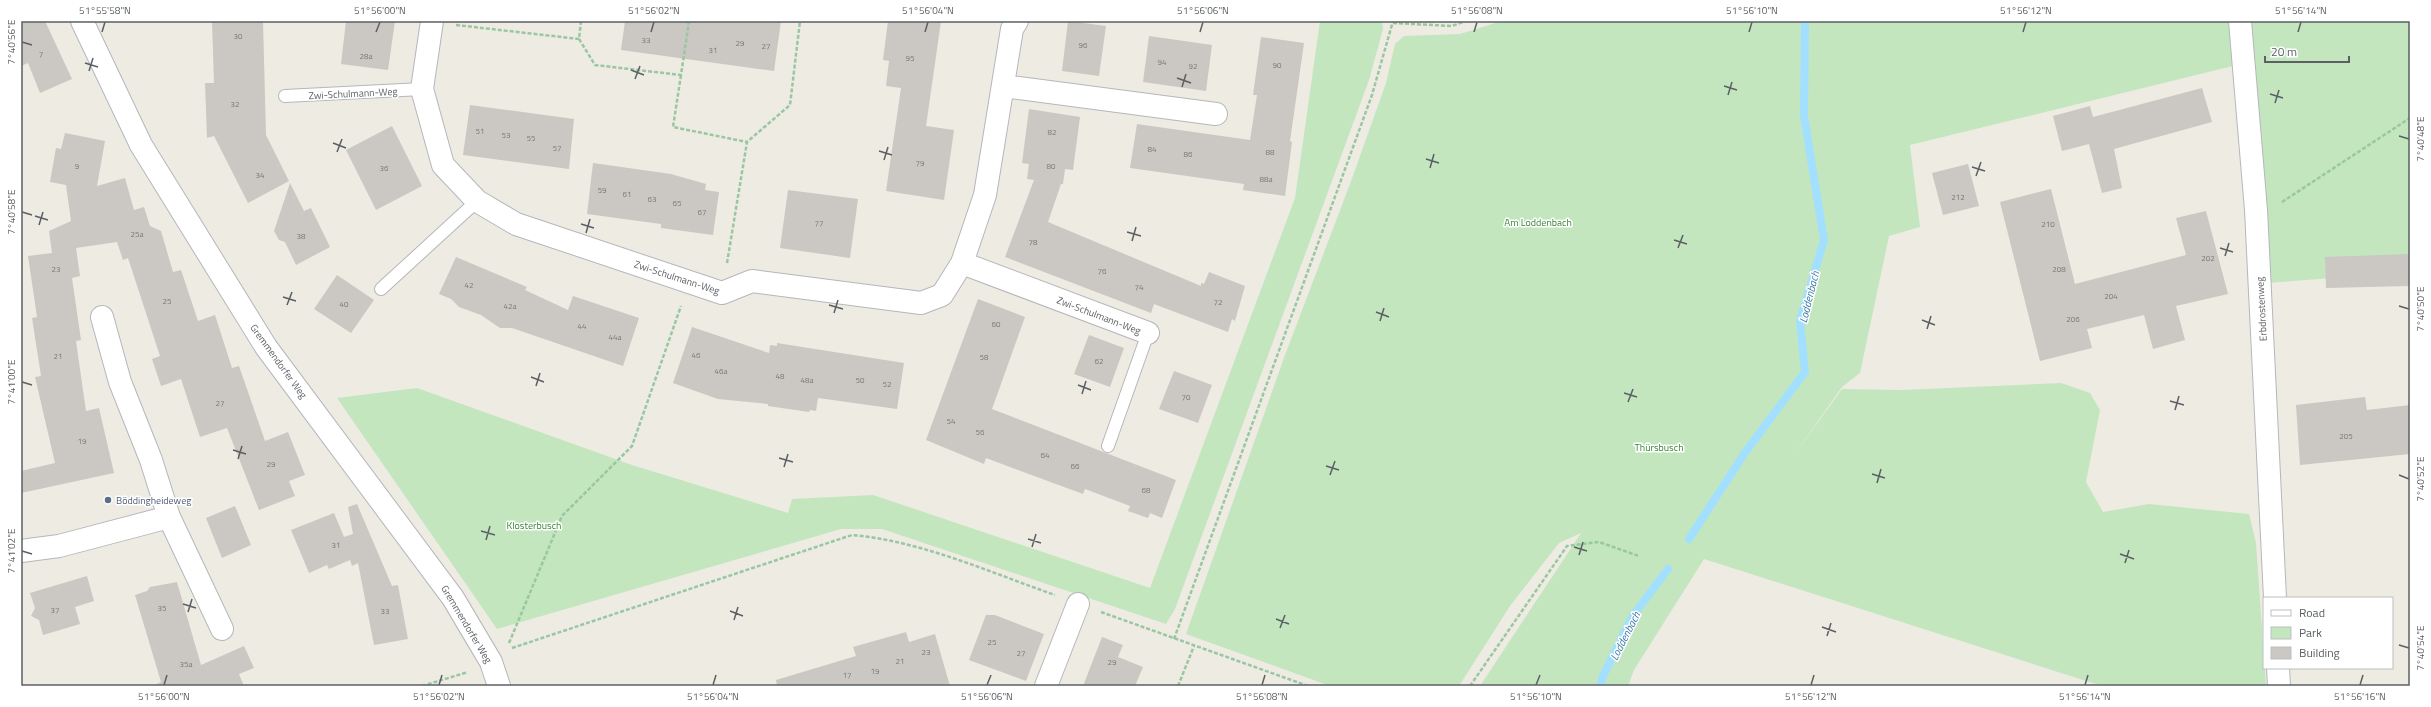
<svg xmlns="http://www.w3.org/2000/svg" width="2431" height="707" viewBox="0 0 2431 707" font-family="'Titillium Web',sans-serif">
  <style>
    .green { fill: #c3e6bf }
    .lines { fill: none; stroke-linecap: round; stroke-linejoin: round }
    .stream { stroke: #a3e0ff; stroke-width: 8 }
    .building { fill: #cbc7c2 }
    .service-casing { stroke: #b4b7bb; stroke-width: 14 }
    .minor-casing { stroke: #b4b7bb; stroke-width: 24 }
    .path { stroke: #99c7a1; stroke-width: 2.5; stroke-dasharray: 4 2; stroke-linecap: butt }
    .service { stroke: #fff; stroke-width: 12 }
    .minor { stroke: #fff; stroke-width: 22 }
    .ticks { fill: none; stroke: #5b6064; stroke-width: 1.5 }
    .service-dot { fill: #5c6f8a; stroke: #fff; stroke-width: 1.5 }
    .labels { text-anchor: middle; stroke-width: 3; stroke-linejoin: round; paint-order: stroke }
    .number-label { font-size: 8px; fill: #777a7c }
    .street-label { font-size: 10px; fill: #5b6064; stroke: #fff }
    .park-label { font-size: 10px; fill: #388334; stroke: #fff }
    .service-label { font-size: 10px; fill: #4e5e75; stroke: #fff; text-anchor: start }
    .water-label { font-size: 11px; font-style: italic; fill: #3c7ba9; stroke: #fff }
    .neatline { fill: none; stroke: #5b6064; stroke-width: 1.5 }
    .ticks-label { font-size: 10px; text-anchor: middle; fill: #5b6064 }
  </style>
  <rect width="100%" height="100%" fill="#eeebe3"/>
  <!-- green -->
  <path class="green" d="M1320 21H1382L1383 29 1369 80 1175 609 1166 624 882 529H841L497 629 337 398 417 388 632 465 788 513 792 499 873 495 1150 588 1295 198Z
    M1502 21H2410V272L2267 283 2237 65 1910 145 1920 227 1889 236 1860 373 1842 387 1792 458 1842 389 1902 390 2061 383 2090 393 2100 410 2086 482 2103 512 2149 504 2249 514 2256 543 2266 686H2102L1704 559 1634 670 1628 686H1480L1581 533 1559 543 1510 606 1459 686H1330L1186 634 1285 355 1350 184 1386 83 1395 44 1404 36 1460 34Z"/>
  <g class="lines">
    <!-- stream -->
    <path class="stream" d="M1689 539 1744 454 1805 372 1800 321 1824 240 1804 116 1805 21
      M1600 686 1603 676 1632 617 1668 569"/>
  </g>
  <!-- building -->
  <path class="building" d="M21 21H45L72 79 40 93 28 63 21 66Z
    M212 21H263L266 135 289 181 248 203 214 136 207 138 205 83H214Z
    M346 21H395L388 70 341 64Z
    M625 21H781L774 71 621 50Z
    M888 21H941L926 126 954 130 944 200 886 191 901 88 886 86 889 61 883 60Z
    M1068 21 1106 26 1099 76 1062 71Z
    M1149 36 1212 45 1206 91 1143 82Z
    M1261 37 1304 43 1290 141 1292 142 1285 196 1243 190 1244 184 1130 168 1137 124 1250 140 1257 95H1253Z
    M2202 88 2212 122 2114 149 2122 188 2102 193 2089 144 2062 151 2053 116 2090 106 2093 117Z
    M470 105 574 119 569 169 463 155Z
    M1029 109 1080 117 1073 170 1065 169 1063 184H1061L1048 222 1201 286V283L1204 284 1209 272 1245 286 1235 321 1232 319 1228 332 1154 304 1151 313 1005 257 1034 180 1027 179 1029 164 1022 163Z
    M392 126 422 186 376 210 346 150Z
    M65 133 105 141 97 186 125 178 134 210 144 207 150 226 161 231 173 272 181 270 198 321 215 315 232 368 239 366 265 441 288 432 305 475 289 481 295 496 259 510 227 428 200 437 181 379 161 386 152 359 160 356 128 258 123 260 117 242 76 248 80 276 72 278 81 340 76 341 86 411 99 408 114 473 21 493V471L55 463 35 377 41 376 32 318 37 317 28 256 52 253 49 231 71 221 66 185 50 182 56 148 61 149Z
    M593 163 671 174 706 184 705 190 719 192 713 235 661 228V224L587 214Z
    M1968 164 1979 206 1943 215 1932 173Z
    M290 183 304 211 311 208 330 247 296 265 285 242 279 240 274 231Z
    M2051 189 2075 284 2186 255 2176 218 2206 211 2228 294 2176 306 2185 340 2153 349 2144 315 2087 329 2092 348 2040 361 2000 202Z
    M788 190 858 199 850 258 780 248Z
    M2410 254V286L2326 288 2325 257Z
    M456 257 527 287 525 290 568 310 573 296 639 318 623 366 512 328H500L481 315 459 307 451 299 439 294Z
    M337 275 374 300 351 333 314 309Z
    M978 299 1025 317 992 409 1176 480 1162 518 1150 513 1148 518 1128 511 1130 506 1085 489 1083 494 986 458 984 464 926 440Z
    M692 327 769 353 770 345 777 346V343L904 363 897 409 818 398 816 411 810 410 809 412 768 406V404L718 399 673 383Z
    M1089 335 1124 348 1110 387 1074 374Z
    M1174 371 1212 385 1198 423 1159 409Z
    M2365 397 2367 410 2410 405V454L2300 465 2296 405Z
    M357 504 392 586 398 585 408 639 374 645 358 563 352 566 350 560 329 569 327 565 309 573 291 530 334 513 344 537 353 534 348 507Z
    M235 506 251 545 222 558 206 518Z
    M87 576 94 601 75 607 80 624 43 635 39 620 31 616 35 608 30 593Z
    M177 582 201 665 244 646 254 668 239 674 244 686H153L161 682 135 595 147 591 150 587Z
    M986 615H995L1044 634 1026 681 969 660Z
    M906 632 909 642 935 634 950 686H777L776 680 856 656 853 647Z
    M1102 637 1123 645 1118 657 1143 667 1135 686H1083Z"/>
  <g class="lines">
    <!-- service casing -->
    <g class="service-casing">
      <path id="service" d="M285 96 422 89
        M381 289 477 201
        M1108 446 1148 333"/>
    </g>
    <!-- minor casing -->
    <g class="minor-casing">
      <path id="minor" d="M82 21 141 145 266 347 453 598 491 662 499 686
        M432 21 422 89 443 165 477 201 516 224 722 293 752 281 921 303 942 295 962 263 985 195 1012 29 1017 21
        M2240 21 2256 210 2275 598
        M1003 86 1216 114
        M962 263 1148 333
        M102 317 120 382 151 460 169 517 222 629
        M21 551 59 546 169 517
        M2278 668 2279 686
        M1046 686 1078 604"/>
    </g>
    <!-- path -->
    <path class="path" d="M1393 23 1452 26 1466 21
      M456 25 579 39 581 21
      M579 39 595 65 681 75 689 21
      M681 75 673 127 747 142
      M2282 202 2410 118
      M727 263 747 142 790 105 800 21
      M1101 612 1308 686
      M1174 639 1372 95 1393 21
      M509 643 562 516 632 446 681 306
      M512 648 852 535C921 541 989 572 1055 595
      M422 686 468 672
      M1178 686 1194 646
      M1470 686 1567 546 1599 542 1639 556"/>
    <!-- service -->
    <use href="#service" class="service"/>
    <!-- minor -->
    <use href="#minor" class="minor"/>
  </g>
  <!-- ticks -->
  <path class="ticks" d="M102 32 105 22M376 32 380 22M651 32 654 22M925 32 928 22M1200 32 1203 22M1474 32 1477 22M1749 32 1752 22M2023 32 2026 22M2298 32 2301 22M22 42 32 45M85 63 98 67M631 70 644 75M89 71 93 58M1177 78 1191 83M635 79 640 66M1724 86 1737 90M1182 87 1186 74M2270 94 2283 98M1728 95 1732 82M2275 103 2279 90M2399 136 2409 139M333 143 346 148M879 151 892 155M337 152 342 139M1426 159 1439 163M884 160 888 147M1972 167 1985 171M1430 168 1434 154M1976 176 1981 162M22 212 32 215M35 216 48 220M581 224 594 228M39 225 43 212M1127 232 1141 236M586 233 590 219M1674 240 1687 244M1132 241 1136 227M1678 248 1683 235M2220 248 2233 252M2225 256 2229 243M283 297 296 301M287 305 292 292M829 305 843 309M2399 306 2409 309M1376 312 1389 317M834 313 838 300M1922 320 1935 325M1380 321 1384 308M1927 329 1931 316M531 377 544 382M22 382 32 385M1078 385 1091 390M536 386 540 373M1624 393 1637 397M1082 394 1086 381M2170 401 2184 405M1628 402 1633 389M2175 410 2179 396M233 450 246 454M779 458 793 462M238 459 242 446M1326 466 1339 470M784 467 788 454M1872 474 1885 478M1330 475 1335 461M2399 475 2409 479M1877 483 1881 469M481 531 495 535M1028 539 1041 543M486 540 490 526M1032 547 1036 534M1574 547 1587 551M22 551 32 554M2120 554 2134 559M1579 555 1583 542M2125 563 2129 550M183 604 196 608M730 611 743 616M188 612 192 599M1276 619 1289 624M734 620 738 607M1822 627 1836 632M1280 628 1285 615M1827 636 1831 623M2399 645 2409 648M164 685 167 675M439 685 442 675M713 685 716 675M987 685 991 675M1262 685 1265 675M1536 685 1540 675M1811 685 1814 675M2085 685 2088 675M2360 685 2363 675"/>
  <!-- markers -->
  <circle class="service-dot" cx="108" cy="500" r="4"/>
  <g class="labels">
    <!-- number labels -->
    <g class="number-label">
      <text x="238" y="39">30</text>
      <text x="646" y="43">33</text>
      <text x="740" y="46">29</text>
      <text x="1083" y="48">96</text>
      <text x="766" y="49">27</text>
      <text x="713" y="53">31</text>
      <text x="41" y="57">7</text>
      <text x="366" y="59">28a</text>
      <text x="910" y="61">95</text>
      <text x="1162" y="65">94</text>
      <text x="1277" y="68">90</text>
      <text x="1193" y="69">92</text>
      <text x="235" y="107">32</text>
      <text x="480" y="134">51</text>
      <text x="1052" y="135">82</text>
      <text x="506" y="138">53</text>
      <text x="531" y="141">55</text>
      <text x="557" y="151">57</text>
      <text x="1152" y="152">84</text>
      <text x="1270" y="155">88</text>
      <text x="1188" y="157">86</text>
      <text x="920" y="166">79</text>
      <text x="77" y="169">9</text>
      <text x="1051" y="169">80</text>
      <text x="384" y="171">36</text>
      <text x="260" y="178">34</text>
      <text x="1266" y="182">88a</text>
      <text x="602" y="193">59</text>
      <text x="627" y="197">61</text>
      <text x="1958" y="200">212</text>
      <text x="652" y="202">63</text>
      <text x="677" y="206">65</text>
      <text x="702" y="215">67</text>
      <text x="819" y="226">77</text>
      <text x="2048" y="227">210</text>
      <text x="137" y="237">25a</text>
      <text x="301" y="239">38</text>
      <text x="1033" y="245">78</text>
      <text x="2208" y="261">202</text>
      <text x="56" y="272">23</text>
      <text x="2059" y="272">208</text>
      <text x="1102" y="274">76</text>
      <text x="469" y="288">42</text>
      <text x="1139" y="290">74</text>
      <text x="2111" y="299">204</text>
      <text x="167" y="304">25</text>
      <text x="1218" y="305">72</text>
      <text x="344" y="307">40</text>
      <text x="510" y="309">42a</text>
      <text x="2073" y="322">206</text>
      <text x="996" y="327">60</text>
      <text x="582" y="329">44</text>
      <text x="615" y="340">44a</text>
      <text x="696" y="358">46</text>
      <text x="58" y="359">21</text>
      <text x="984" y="360">58</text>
      <text x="1099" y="364">62</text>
      <text x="721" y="374">46a</text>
      <text x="780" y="379">48</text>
      <text x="807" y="383">48a</text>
      <text x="860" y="383">50</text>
      <text x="887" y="387">52</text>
      <text x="1186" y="400">70</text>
      <text x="220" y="406">27</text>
      <text x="951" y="424">54</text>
      <text x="980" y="435">56</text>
      <text x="2346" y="439">205</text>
      <text x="82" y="444">19</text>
      <text x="1045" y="458">64</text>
      <text x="271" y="467">29</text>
      <text x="1075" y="469">66</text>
      <text x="1146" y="493">68</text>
      <text x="336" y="548">31</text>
      <text x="162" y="611">35</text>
      <text x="55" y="613">37</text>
      <text x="385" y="614">33</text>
      <text x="992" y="645">25</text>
      <text x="926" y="655">23</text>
      <text x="1021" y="656">27</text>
      <text x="900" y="664">21</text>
      <text x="1112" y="665">29</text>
      <text x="186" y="667">35a</text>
      <text x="875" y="674">19</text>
      <text x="847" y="678">17</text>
    </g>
    <!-- street labels -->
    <g class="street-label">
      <text transform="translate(353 93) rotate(-3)" y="4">Zwi-Schulmann-Weg</text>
      <text transform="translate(677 277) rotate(18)" y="4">Zwi-Schulmann-Weg</text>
      <text transform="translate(2261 309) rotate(-93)" y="4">Erbdrostenweg</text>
      <text transform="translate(1099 315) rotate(21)" y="4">Zwi-Schulmann-Weg</text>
      <text transform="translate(279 361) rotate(54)" y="4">Gremmendorfer Weg</text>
      <text transform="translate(467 624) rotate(59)" y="4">Gremmendorfer Weg</text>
    </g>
    <!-- park labels -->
    <g class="park-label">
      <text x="1538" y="226">Am Loddenbach</text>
      <text x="1659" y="451">Thürsbusch</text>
      <text x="534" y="529">Klosterbusch</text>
    </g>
    <!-- service labels -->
    <g class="service-label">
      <text x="116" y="504">Böddingheideweg</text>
    </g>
    <!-- water labels -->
    <g class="water-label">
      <text transform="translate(1809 297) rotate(-76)" y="4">Loddenbach</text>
      <text transform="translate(1625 636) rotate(-63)" y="4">Loddenbach</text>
    </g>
  </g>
  <!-- border -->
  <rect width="2431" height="707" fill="none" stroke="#ffffff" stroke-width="44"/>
  <!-- legend -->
  <rect x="2263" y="597" width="130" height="72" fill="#ffffff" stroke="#bdbfc1"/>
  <rect x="2271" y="610" width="20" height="6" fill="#ffffff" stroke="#bdbfc1"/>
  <text x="2299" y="617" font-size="12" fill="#5b6064">Road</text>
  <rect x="2271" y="627" width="20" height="12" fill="#c3e6bf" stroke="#bdbfc1"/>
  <text x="2299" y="637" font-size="12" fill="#5b6064">Park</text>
  <rect x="2271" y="647" width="20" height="12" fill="#cbc7c2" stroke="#bdbfc1"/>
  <text x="2299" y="657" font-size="12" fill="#5b6064">Building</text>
  <!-- scale -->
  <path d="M2265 56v6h84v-6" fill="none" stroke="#5b6064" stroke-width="2"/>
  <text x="2271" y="56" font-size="12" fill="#5b6064" stroke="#ffffff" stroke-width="3" paint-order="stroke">20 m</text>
  <rect x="22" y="22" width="2387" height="663" class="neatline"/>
  <g class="ticks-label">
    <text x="105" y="14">51°55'58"N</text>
    <text x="380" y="14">51°56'00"N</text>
    <text x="654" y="14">51°56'02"N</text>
    <text x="928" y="14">51°56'04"N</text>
    <text x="1203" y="14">51°56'06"N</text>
    <text x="1477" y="14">51°56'08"N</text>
    <text x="1752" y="14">51°56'10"N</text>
    <text x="2026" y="14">51°56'12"N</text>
    <text x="2301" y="14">51°56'14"N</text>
    <text transform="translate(11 42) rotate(-90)" y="4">7°40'56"E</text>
    <text transform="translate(2420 139) rotate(-90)" y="4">7°40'48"E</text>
    <text transform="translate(11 212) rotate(-90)" y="4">7°40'58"E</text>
    <text transform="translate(2420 309) rotate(-90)" y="4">7°40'50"E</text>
    <text transform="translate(11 382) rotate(-90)" y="4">7°41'00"E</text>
    <text transform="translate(2420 479) rotate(-90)" y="4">7°40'52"E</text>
    <text transform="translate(11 551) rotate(-90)" y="4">7°41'02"E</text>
    <text transform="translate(2420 648) rotate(-90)" y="4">7°40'54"E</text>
    <text x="164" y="700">51°56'00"N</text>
    <text x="439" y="700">51°56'02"N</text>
    <text x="713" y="700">51°56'04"N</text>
    <text x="987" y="700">51°56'06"N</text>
    <text x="1262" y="700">51°56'08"N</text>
    <text x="1536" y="700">51°56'10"N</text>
    <text x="1811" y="700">51°56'12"N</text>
    <text x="2085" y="700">51°56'14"N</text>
    <text x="2360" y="700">51°56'16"N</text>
  </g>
</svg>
